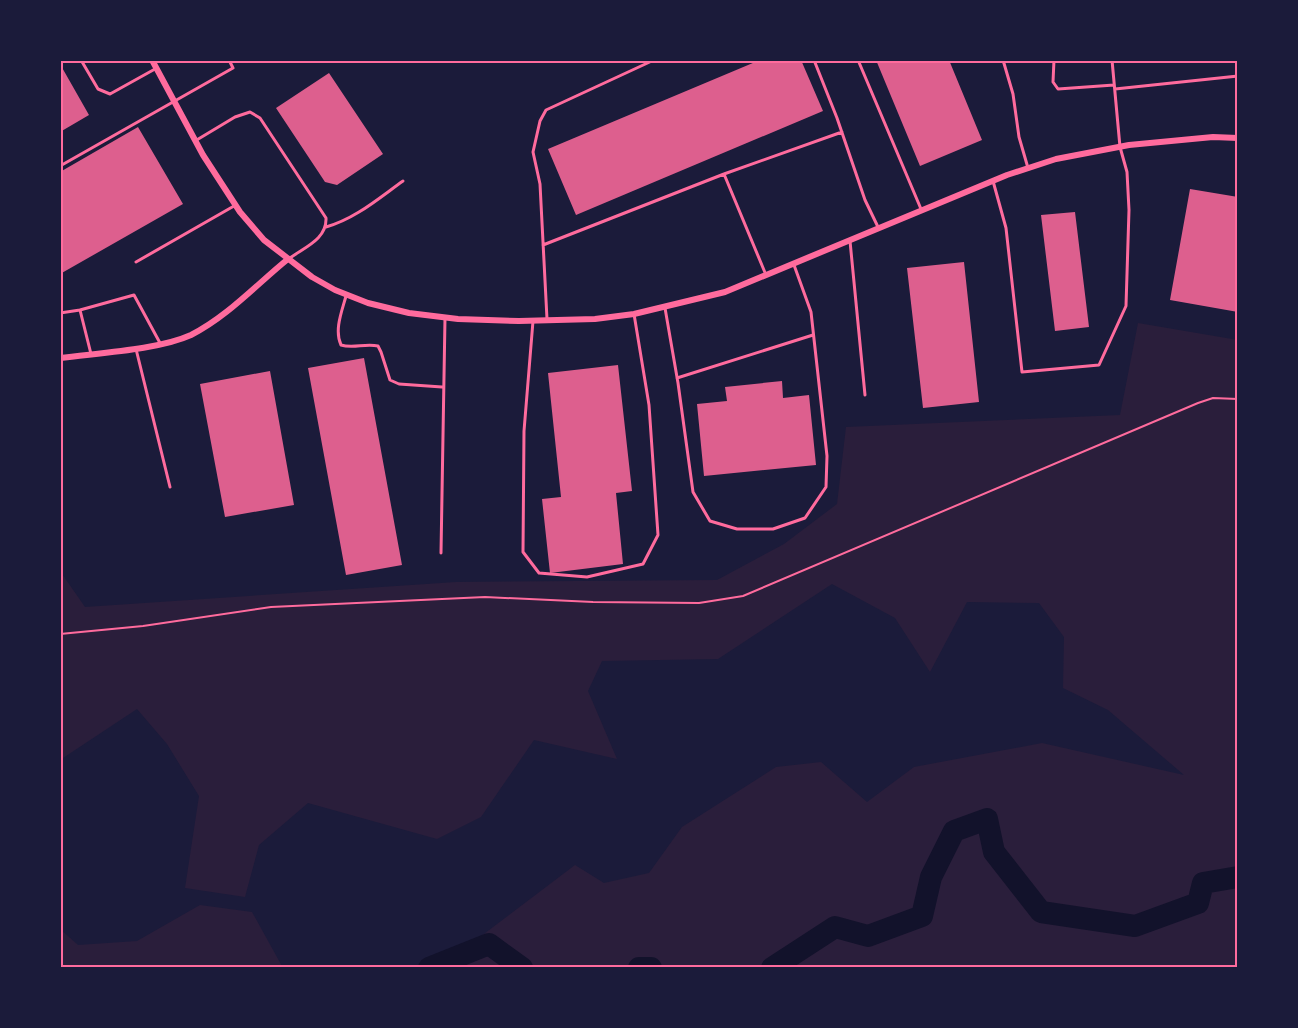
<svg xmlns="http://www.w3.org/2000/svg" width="1298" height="1028" viewBox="0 0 1298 1028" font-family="'Fira Sans Condensed',sans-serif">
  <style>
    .green { fill: #2a1e3b }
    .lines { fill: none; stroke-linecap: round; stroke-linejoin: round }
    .river { stroke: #12122b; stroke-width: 22 }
    .building { fill: #dd5f8e }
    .path { stroke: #ff6b9d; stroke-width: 2 }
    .service { stroke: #ff6b9d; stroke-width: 3 }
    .minor { stroke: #ff6b9d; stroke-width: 6 }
    .neatline { fill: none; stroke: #ff6b9d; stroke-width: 2 }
  </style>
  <rect width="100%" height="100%" fill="#1b1b3a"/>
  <!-- green -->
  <path class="green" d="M1138 323 1238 340V968H439L575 865 604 883 649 873 682 827 776 767 821 762 867 802 914 767 1042 743 1184 775 1108 710 1063 688 1064 637 1039 603 967 602 930 672 895 618 832 584 718 659 602 661 588 691 617 759 534 740 481 817 437 839 308 803 259 845 245 897 185 888 199 796 167 744 137 709 60 760V571L85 607 456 582 717 580 784 544 837 504 846 427 1120 415Z
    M200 905 252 912 283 968H60V929L78 945 137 941Z"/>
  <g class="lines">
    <!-- river -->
    <path class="river" d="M429 968 489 944 522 968
      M639 968H651
      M772 968 835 927 868 936 922 916 931 877 954 831 987 819 994 852 1041 912 1135 926 1198 903 1203 883 1238 877"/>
  </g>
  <!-- building -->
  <path class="building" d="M760 60H801L823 111 576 215 548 149Z
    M876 60H949L982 140 920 166Z
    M60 64 89 115 60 132Z
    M329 73 383 154 337 185 325 182 276 108Z
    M138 127 183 204 60 274V172Z
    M1190 189 1238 197V312L1170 300Z
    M1075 212 1089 327 1055 331 1041 215Z
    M964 262 979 402 923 408 907 268Z
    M364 358 402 565 346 575 308 368Z
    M618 365 632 491 616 493 623 564 550 573 542 499 561 497 548 373Z
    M270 371 294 505 225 517 200 384Z
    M782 381 783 398 809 395 816 465 704 476 697 404 727 401 725 387Z"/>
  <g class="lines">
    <!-- path -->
    <path class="path" d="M60 634 143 626 271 607 485 597 593 602 699 603 743 596 1198 403 1213 398 1238 399"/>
    <!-- service -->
    <path class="service" d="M81 60 98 89 110 94 155 69
      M814 60 837 118 865 200 878 227
      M858 60 921 209
      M1003 60 1013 94 1019 137 1028 168
      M1054 60 1053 82 1058 89 1114 85
      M1115 89 1238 76
      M195 141 235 117 250 112 260 118 326 218C327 239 305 247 290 258
      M60 166 233 68 229 60
      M724 174 766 275
      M993 181 1006 228 1022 372 1099 365 1126 306 1129 210 1127 172 1120 147 1112 60
      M326 227C355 219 379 198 403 181
      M850 241 865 395
      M543 245 724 174 842 132
      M136 262 234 206
      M346 296C342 311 334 330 341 345 353 349 365 343 378 346L381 352 390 380 399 384 442 387
      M665 308 678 383 693 492 710 521 737 529H773L805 518 826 487 827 456 811 312 794 265
      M60 313 80 310
      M547 319 540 184 533 152 540 121 546 110 654 60
      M533 321 524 431 523 552 539 573 587 577 643 564 658 535 649 405 634 314
      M136 349 170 487
      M91 354 80 310 134 295 160 343
      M677 378 813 335
      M441 553 445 318"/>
    <!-- minor -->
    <path class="minor" d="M152 60 203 155 240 212 264 240 312 277 335 290 368 303 409 313 458 319 519 321 595 319 634 314 725 292 1007 175 1056 159 1129 145 1213 137 1238 138
      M60 358C97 353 158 350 191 335 227 317 257 284 288 259"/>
  </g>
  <!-- border -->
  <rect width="1298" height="1028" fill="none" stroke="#1b1b3a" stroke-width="123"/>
  <rect x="62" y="62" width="1174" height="904" class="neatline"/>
</svg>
